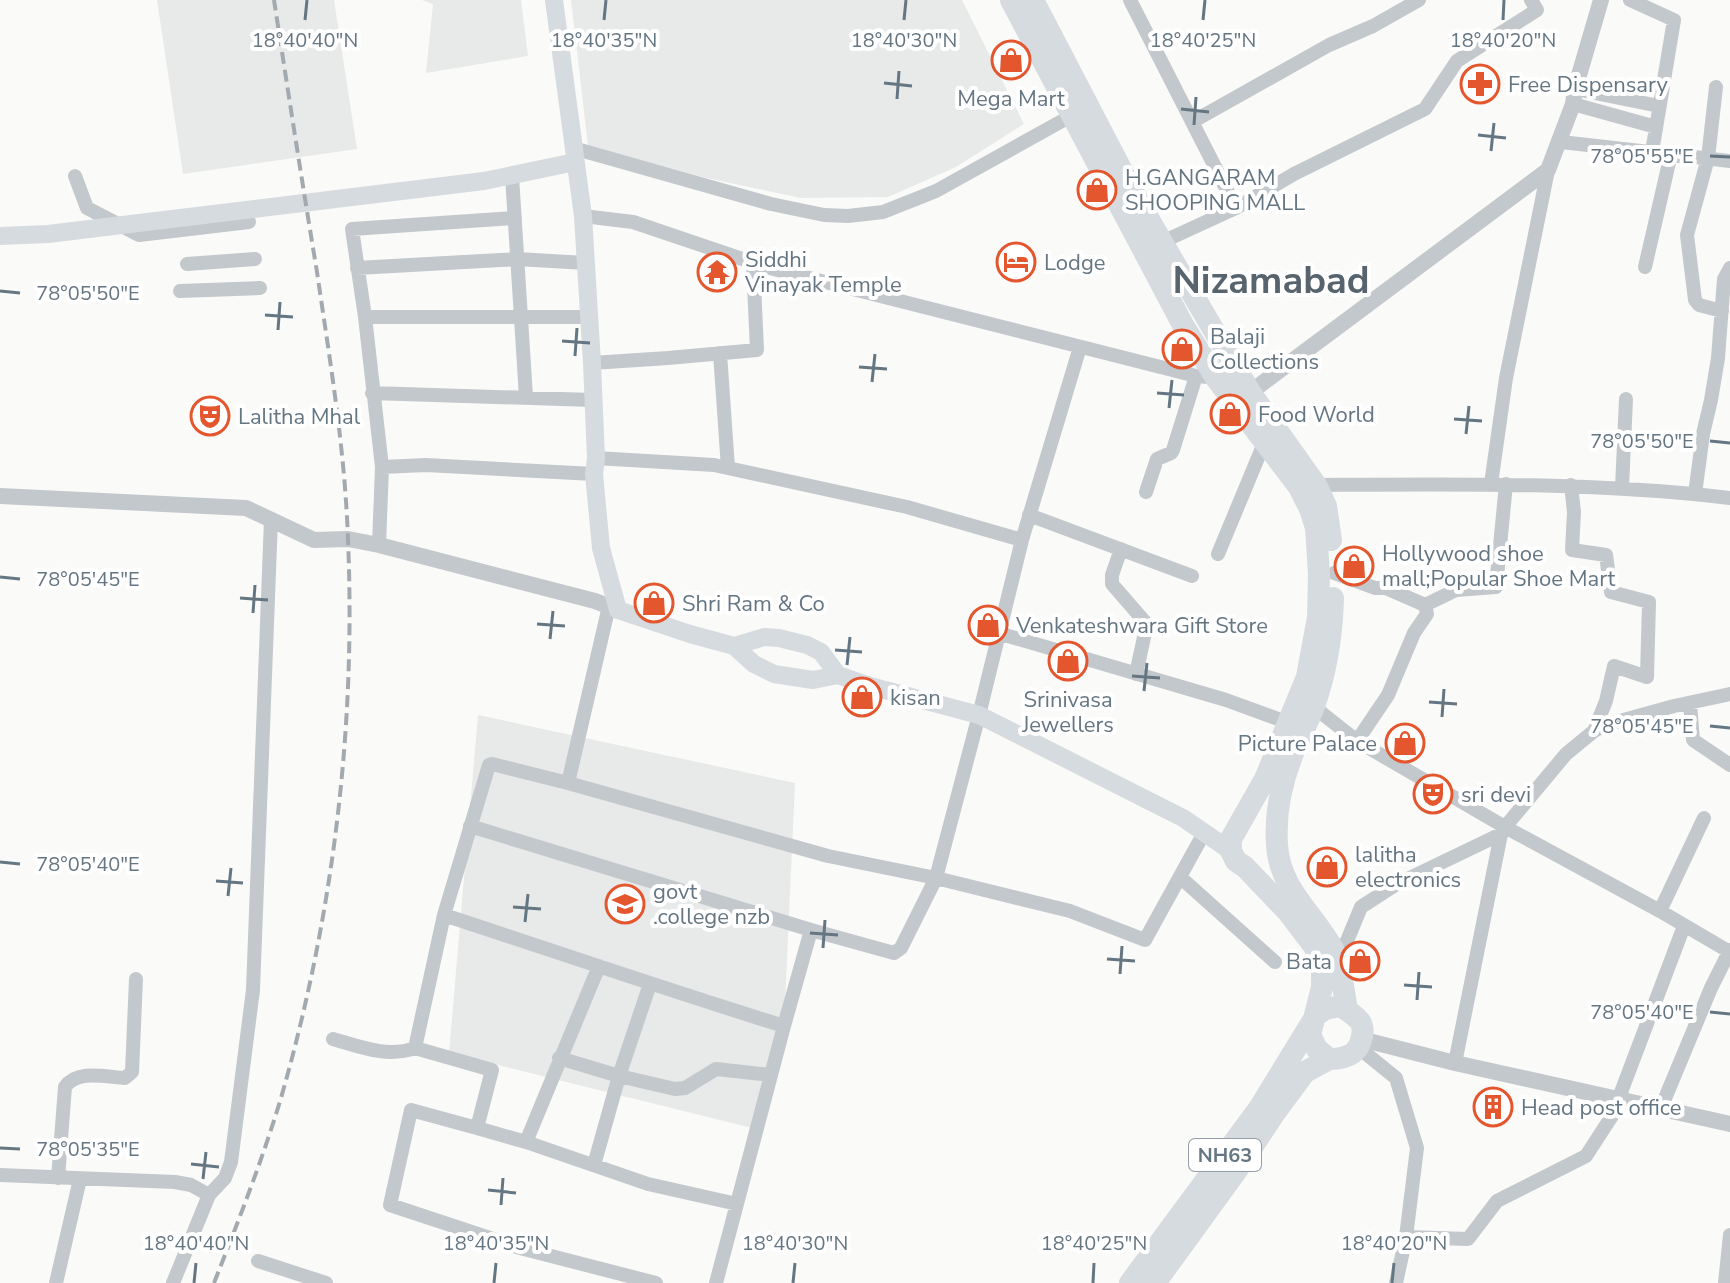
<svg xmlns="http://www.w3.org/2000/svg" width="1730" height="1283" viewBox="0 0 1730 1283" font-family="'Nunito Sans',sans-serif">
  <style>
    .built { fill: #e8e9e9 }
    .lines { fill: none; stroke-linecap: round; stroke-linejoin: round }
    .minor { stroke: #c3c8cc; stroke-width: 14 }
    .tertiary { stroke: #c3c8cc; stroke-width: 16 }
    .secondary { stroke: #d6dbdf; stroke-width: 18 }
    .trunk { stroke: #d6dbdf; stroke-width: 22 }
    .rail { stroke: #a2aab0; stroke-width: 4; stroke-dasharray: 12 6; stroke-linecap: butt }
    .ticks { fill: none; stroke: #657683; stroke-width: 3 }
    .labels { text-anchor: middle; stroke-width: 8; stroke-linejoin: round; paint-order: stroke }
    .shield { fill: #fff; stroke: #939fa8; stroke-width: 2 }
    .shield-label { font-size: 20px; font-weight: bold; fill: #657683 }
    .poi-label { font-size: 22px; fill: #657683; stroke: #fff; text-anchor: start }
    .town-label { font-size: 38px; font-weight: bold; fill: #57646e; stroke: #fff }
    .ticks-label { font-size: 20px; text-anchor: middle; fill: #657683; stroke: #fff; stroke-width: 8; stroke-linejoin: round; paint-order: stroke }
  </style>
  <rect width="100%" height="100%" fill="#fafaf8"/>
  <!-- built -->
  <path class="built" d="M157 0H334L357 149 183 174Z
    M422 0H521L528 56 426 73 433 4Z
    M571 0H962L1024 124 956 167 888 197 801 198 707 178 588 146Z
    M478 715 795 783 784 1026 752 1128 449 1053Z"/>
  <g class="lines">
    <!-- minor -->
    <path class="minor" d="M1130 0 1236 208
      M1630 0 1674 20 1652 152
      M1716 87 1708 158 1687 235 1695 300 1699 305 1722 311
      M1575 89 1659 106
      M1573 104 1656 127
      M1192 122 1329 45 1373 26 1419 0
      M1561 142 1730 161
      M573 148 771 204 824 215 848 216 883 212 936 191 1071 116
      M75 176 87 208 139 235 249 222
      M512 176 526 397
      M583 216 633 222 766 267 1196 376 1221 378
      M1162 242 1236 208 1294 174 1425 109 1457 61 1537 10 1531 0
      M187 264 255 259
      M1645 267 1671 154
      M357 268 517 259 586 263
      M180 291 260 288
      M365 317H589
      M720 353 728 468
      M592 363 668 358 757 350 753 263
      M372 393 592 400
      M596 458 714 465 907 507 1022 540
      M382 467 426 465 594 474
      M1491 484 1506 378 1548 170
      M1316 485C1454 484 1592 482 1730 498
      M1571 485 1574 512 1572 550 1606 555 1611 592 1649 602 1647 677 1614 666 1606 701 1594 731
      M1622 488 1626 399
      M1146 492 1157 459 1171 453 1173 450 1196 376
      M1695 494 1703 434 1711 400 1718 358 1724 279 1730 268
      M1029 515 1192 576
      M379 545 382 467 365 317 352 229 515 218
      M1121 549 1112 575V584L1145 622 1146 628 1136 674
      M1218 554 1265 441
      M1334 573 1375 588H1386L1425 605 1427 614 1414 633 1388 695 1357 741
      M1425 605 1456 590 1496 587 1506 484
      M609 606 568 783 492 764 489 765 444 915C557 952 670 991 784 1026L811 930 894 953 901 948 936 878 1070 911 1145 940 1204 833
      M998 633 1226 700 1289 723
      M1730 694 1674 706 1609 724 1594 731 1566 754 1505 827 1660 911 1730 952
      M1690 703 1693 740 1730 765
      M1314 707 1357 741 1505 827 1501 834 1395 885 1361 907 1347 941 1331 957
      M568 783 828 856 936 878 979 715 1022 540 1080 347
      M470 826 811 930
      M1180 877 1275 962
      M1660 911 1704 818
      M444 915 415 1048 492 1070 477 1128 411 1110 390 1205 520 1248 656 1283
      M333 1039C361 1047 387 1058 415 1048
      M1359 1048 1396 1078 1417 1148 1406 1237 1396 1283
      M559 1058 619 1076 675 1089 685 1088 716 1069 771 1075
      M1455 1063 1501 834
      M1661 1108 1711 988 1730 950
      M477 1128 526 1142 648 1184 737 1204
      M526 1142 599 966
      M594 1165 619 1076 650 984
      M0 1175 175 1182 191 1185 209 1195
      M58 1178 65 1087C77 1069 106 1077 125 1078L132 1072 136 979
      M1406 1237 1468 1239 1497 1201 1586 1156 1612 1116 1684 926
      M258 1261 326 1283
      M56 1283 80 1179
      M173 1283 209 1195 225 1178 231 1162 253 990 271 519
      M716 1283 784 1026
      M1725 1283 1730 1235"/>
    <!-- tertiary -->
    <path class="tertiary" d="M1244 397 1548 170 1573 104 1575 89 1601 0
      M0 496 246 508 314 540 348 539 379 545 595 601 618 610
      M1361 1039 1455 1063 1730 1124"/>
    <!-- secondary -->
    <path class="secondary" d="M554 0 583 216 592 363 596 458 594 474 601 548 618 610 690 634 734 646 754 664 774 674 813 680 838 675 870 686 979 715 1183 818 1231 851
      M0 236 48 234 484 181 575 162
      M734 646 764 637 779 638 807 645 821 652 838 675"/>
    <!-- trunk -->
    <path class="trunk" d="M1011 0 1183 325 1216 378 1299 487 1310 509 1316 528 1319 574 1318 617 1307 677 1265 779 1231 839V851L1236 861 1245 867 1288 912 1314 946 1322 962V987L1310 1035 1317 1049 1329 1059C1347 1059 1359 1054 1362 1036 1363 1030 1363 1029 1361 1023 1357 1016 1348 1011 1341 1006L1325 1009 1315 1016
      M1033 0 1132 190 1162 242 1250 392 1316 485 1326 506 1331 540
      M1333 598C1332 635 1327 670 1314 706 1308 723 1298 739 1292 756 1281 784 1275 815 1277 845 1280 891 1315 914 1334 951 1341 967 1344 993 1347 1010
      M1130 1283 1260 1107 1312 1022
      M1155 1283 1237 1170 1274 1114 1305 1072 1329 1059"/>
    <!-- rail -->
    <path class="rail" d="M214 1283C238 1222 262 1161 281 1098 333 917 356 728 348 540 345 450 330 361 317 272 302 182 288 91 274 0"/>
  </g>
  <!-- ticks -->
  <path class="ticks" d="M305 20 307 0M604 20 606 0M904 20 906 0M1203 20 1205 0M1503 20 1504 0M884 83 912 86M897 99 899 71M1181 109 1209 112M1194 125 1196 97M1478 135 1506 138M1491 151 1494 123M1710 156 1730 157M0 291 20 293M265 315 293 317M278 330 280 302M562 341 590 343M575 356 577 328M859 367 887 369M872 382 875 354M1157 393 1184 395M1169 408 1172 380M1454 419 1482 421M1466 434 1469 406M1710 441 1730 443M0 577 20 579M240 598 268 600M253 613 255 585M537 624 565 626M550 639 553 611M835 650 862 652M847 665 850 637M1132 676 1160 678M1144 691 1147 663M1429 702 1457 704M1442 717 1444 689M1710 726 1730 728M0 862 20 864M216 881 243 883M228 896 231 868M513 907 541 909M525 922 528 894M810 933 838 935M823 948 825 920M1107 959 1135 961M1120 974 1122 946M1404 985 1432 987M1417 1000 1419 972M1710 1012 1730 1014M0 1148 20 1149M191 1164 219 1167M203 1179 206 1152M488 1190 516 1193M501 1205 503 1178M194 1283 196 1263M494 1283 496 1263M793 1283 795 1263M1093 1283 1094 1263M1392 1283 1394 1263"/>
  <!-- icons -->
  <defs>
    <g id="shop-ring" transform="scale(2)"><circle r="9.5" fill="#fff" stroke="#e4572e" stroke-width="1.5"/><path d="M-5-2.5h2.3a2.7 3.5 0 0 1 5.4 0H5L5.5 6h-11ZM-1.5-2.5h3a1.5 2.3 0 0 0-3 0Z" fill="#e4572e"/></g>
    <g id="pharmacy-ring" transform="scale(2)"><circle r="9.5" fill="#fff" stroke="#e4572e" stroke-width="1.5"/><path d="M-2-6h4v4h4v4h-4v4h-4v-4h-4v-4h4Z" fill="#e4572e"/></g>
    <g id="hotel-ring" transform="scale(2)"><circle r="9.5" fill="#fff" stroke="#e4572e" stroke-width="1.5"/><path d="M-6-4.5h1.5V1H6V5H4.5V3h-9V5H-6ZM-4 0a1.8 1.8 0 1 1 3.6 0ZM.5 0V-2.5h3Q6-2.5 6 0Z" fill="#e4572e"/></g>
    <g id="temple-ring" transform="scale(2)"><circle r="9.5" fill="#fff" stroke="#e4572e" stroke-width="1.5"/><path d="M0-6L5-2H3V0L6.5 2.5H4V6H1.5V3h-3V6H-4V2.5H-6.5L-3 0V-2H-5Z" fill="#e4572e"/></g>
    <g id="theatre-ring" transform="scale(2)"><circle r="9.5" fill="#fff" stroke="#e4572e" stroke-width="1.5"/><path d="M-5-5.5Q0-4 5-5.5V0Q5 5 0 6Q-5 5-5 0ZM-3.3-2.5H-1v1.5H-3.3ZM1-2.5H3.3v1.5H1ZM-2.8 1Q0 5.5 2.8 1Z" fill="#e4572e"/></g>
    <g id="university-ring" transform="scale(2)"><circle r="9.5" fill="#fff" stroke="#e4572e" stroke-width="1.5"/><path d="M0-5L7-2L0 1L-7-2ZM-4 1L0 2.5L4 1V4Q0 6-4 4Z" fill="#e4572e"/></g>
    <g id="building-ring" transform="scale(2)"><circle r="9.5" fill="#fff" stroke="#e4572e" stroke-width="1.5"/><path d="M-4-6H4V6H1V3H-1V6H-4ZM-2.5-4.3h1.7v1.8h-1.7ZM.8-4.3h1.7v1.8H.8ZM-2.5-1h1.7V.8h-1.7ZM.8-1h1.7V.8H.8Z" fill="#e4572e"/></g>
  </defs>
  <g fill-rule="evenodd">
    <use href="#shop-ring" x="1011" y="60"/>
    <use href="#pharmacy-ring" x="1480" y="84"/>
    <use href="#shop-ring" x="1097" y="190"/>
    <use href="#hotel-ring" x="1016" y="262"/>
    <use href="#temple-ring" x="717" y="272"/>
    <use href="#shop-ring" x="1182" y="349"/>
    <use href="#shop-ring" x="1230" y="414"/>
    <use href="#theatre-ring" x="210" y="416"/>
    <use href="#shop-ring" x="1354" y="566"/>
    <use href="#shop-ring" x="654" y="603"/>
    <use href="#shop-ring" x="988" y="625"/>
    <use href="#shop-ring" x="1068" y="661"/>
    <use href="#shop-ring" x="862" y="697"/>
    <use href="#shop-ring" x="1405" y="743"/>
    <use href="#theatre-ring" x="1433" y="794"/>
    <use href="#shop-ring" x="1327" y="867"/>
    <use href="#university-ring" x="625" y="904"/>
    <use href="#shop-ring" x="1360" y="961"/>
    <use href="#building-ring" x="1493" y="1107"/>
  </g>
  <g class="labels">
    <!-- shield labels -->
    <rect class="shield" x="1189" y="1139" width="72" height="32" rx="6"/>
    <g class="shield-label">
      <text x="1225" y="1162">NH63</text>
    </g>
    <!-- poi labels -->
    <g class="poi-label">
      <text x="1508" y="92">Free Dispensary</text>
      <text x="1011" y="106" text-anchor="middle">Mega Mart</text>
      <text x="1125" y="185">H.GANGARAM<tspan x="1125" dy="25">SHOOPING MALL</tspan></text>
      <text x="745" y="267">Siddhi<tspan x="745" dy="25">Vinayak Temple</tspan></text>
      <text x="1044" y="270">Lodge</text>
      <text x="1210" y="344">Balaji<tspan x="1210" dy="25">Collections</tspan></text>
      <text x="1258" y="422">Food World</text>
      <text x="238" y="424">Lalitha Mhal</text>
      <text x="1382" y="561">Hollywood shoe<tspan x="1382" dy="25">mall;Popular Shoe Mart</tspan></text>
      <text x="682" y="611">Shri Ram &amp; Co</text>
      <text x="1016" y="633">Venkateshwara Gift Store</text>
      <text x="890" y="705">kisan</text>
      <text x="1068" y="707" text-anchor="middle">Srinivasa<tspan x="1068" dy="25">Jewellers</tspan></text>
      <text x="1377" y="751" text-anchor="end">Picture Palace</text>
      <text x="1461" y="802">sri devi</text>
      <text x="1355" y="862">lalitha<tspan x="1355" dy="25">electronics</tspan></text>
      <text x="653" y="899">govt<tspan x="653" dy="25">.college nzb</tspan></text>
      <text x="1332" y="969" text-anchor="end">Bata</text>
      <text x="1521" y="1115">Head post office</text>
    </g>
    <!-- town labels -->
    <g class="town-label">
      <text x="1271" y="293">Nizamabad</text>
    </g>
  </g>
  <g class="ticks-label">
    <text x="305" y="47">18°40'40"N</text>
    <text x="604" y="47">18°40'35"N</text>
    <text x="904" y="47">18°40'30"N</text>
    <text x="1203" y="47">18°40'25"N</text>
    <text x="1503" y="47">18°40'20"N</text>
    <text x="1642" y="163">78°05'55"E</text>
    <text x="88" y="300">78°05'50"E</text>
    <text x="1642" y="448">78°05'50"E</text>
    <text x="88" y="586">78°05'45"E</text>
    <text x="1642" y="733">78°05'45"E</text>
    <text x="88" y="871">78°05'40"E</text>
    <text x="1642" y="1019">78°05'40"E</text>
    <text x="88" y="1156">78°05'35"E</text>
    <text x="196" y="1250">18°40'40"N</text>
    <text x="496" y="1250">18°40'35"N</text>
    <text x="795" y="1250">18°40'30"N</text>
    <text x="1094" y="1250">18°40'25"N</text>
    <text x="1394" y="1250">18°40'20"N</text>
  </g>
</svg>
